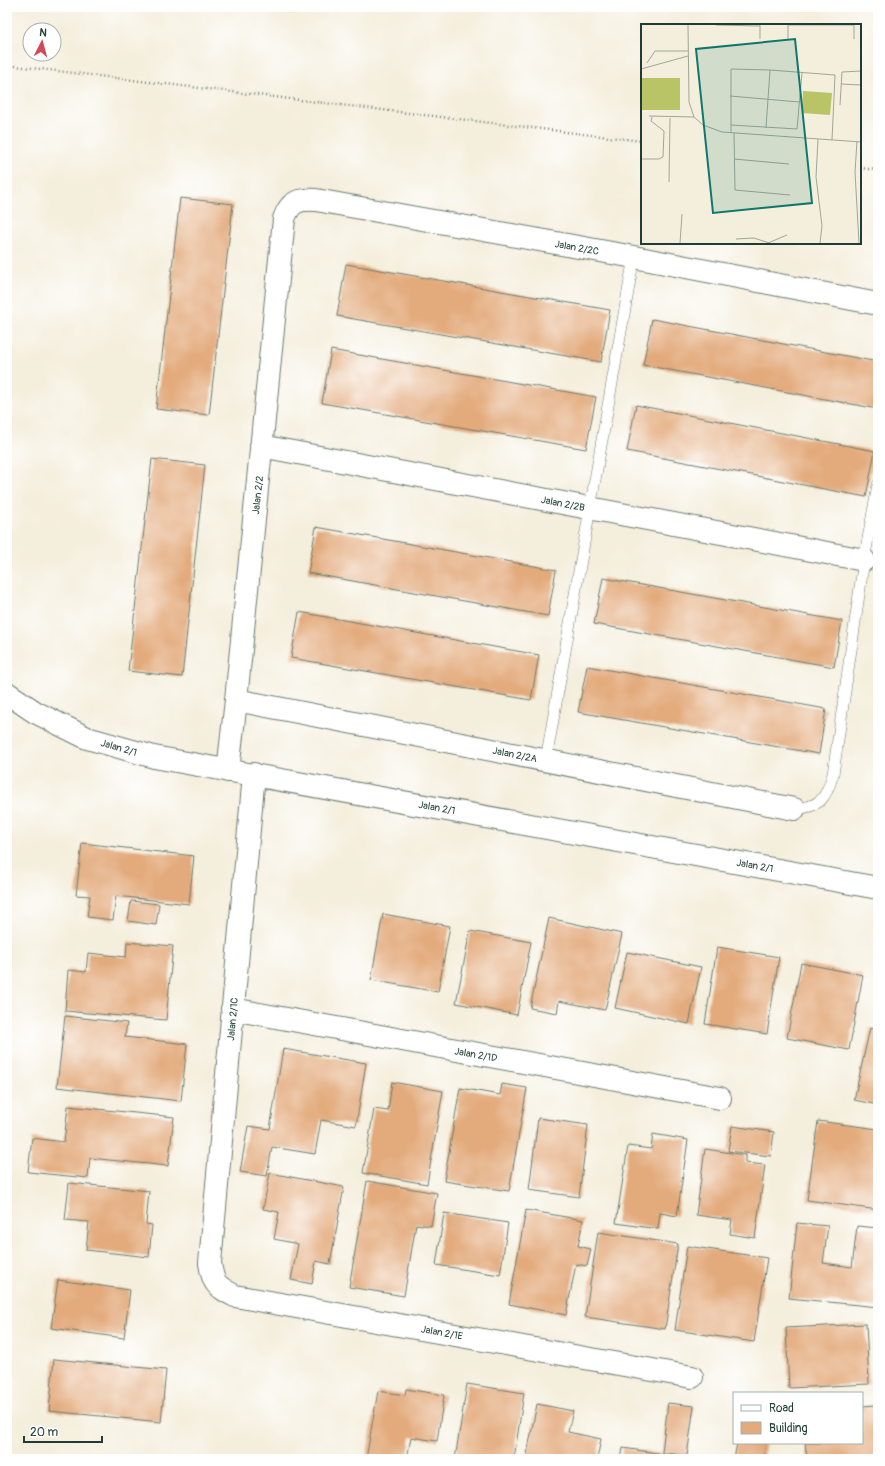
<svg xmlns="http://www.w3.org/2000/svg" width="885" height="1466" viewBox="0 0 885 1466" font-family="Pangolin,sans-serif">
  <style>
    .building { fill: #e3aa7c }
    .lines { fill: none; stroke-linecap: round; stroke-linejoin: round }
    .lane-casing { stroke: #6a7b6f; stroke-width: 12 }
    .street-casing { stroke: #6a7b6f; stroke-width: 24 }
    .secondary-casing { stroke: #6a7b6f; stroke-width: 24 }
    .path { stroke: #6a7b6f; stroke-width: 2.5; stroke-dasharray: 1 3; stroke-linecap: butt }
    .lane { stroke: #fff; stroke-width: 11 }
    .street { stroke: #fff; stroke-width: 22 }
    .secondary { stroke: #fff; stroke-width: 22 }
    .labels { text-anchor: middle; stroke-width: 4; stroke-linejoin: round; paint-order: stroke }
    .street-label { font-size: 10px; fill: #1f3d34; stroke: #fff }
    .inset-road { fill: none; stroke: #9fa799; stroke-width: 1 }
    .view { fill: #0f766e; fill-opacity: 0.15; stroke: #0f766e; stroke-width: 2 }
    .inset-edge { fill: none; stroke: #1f3d34; stroke-width: 2 }
  </style>
  <rect width="100%" height="100%" fill="#fff"/>
  <filter id="ink" filterUnits="userSpaceOnUse"><feTurbulence type="fractalNoise" baseFrequency=".025" numOctaves="2"/><feDisplacementMap in="SourceGraphic" scale="8" xChannelSelector="R" yChannelSelector="G"/><feConvolveMatrix kernelMatrix="1 2 1 2 8 2 1 2 1" color-interpolation-filters="sRGB"/></filter>
  <filter id="wash" filterUnits="userSpaceOnUse"><feTurbulence type="fractalNoise" baseFrequency=".012" numOctaves="4" result="noise"/><feDisplacementMap in="SourceGraphic" scale="16" xChannelSelector="R" yChannelSelector="G"/><feGaussianBlur stdDeviation="0.9" result="paint"/><feColorMatrix in="noise" values="0 0 0 0 0 0 0 0 0 0 0 0 0 0 0 0 0 1.4 0 .05"/><feComposite in="paint" operator="in"/></filter>
  <g filter="url(#wash)">
    <rect width="100%" height="100%" fill="#f4eedc"/>
    <g id="blocks">
      <!-- building -->
      <path class="building" d="M180 198 233 204 209 415 156 409Z
        M346 264 610 310 601 362 337 316Z
        M652 319 878 362V409L643 365Z
        M331 350 596 397 586 449 322 403Z
        M636 405 875 451 866 497 627 451Z
        M152 459 205 465 182 677 128 671Z
        M316 527 556 570 548 616 308 573Z
        M603 578 842 621 834 667 594 624Z
        M299 612 539 655 531 700 291 658Z
        M587 666 826 709 819 754 578 712Z
        M82 843 194 856 189 904 116 896 113 920 87 917 90 896 76 895Z
        M131 901 159 904 156 925 128 921Z
        M383 914 450 926 438 992 371 980Z
        M549 918 622 934 605 1010 559 1001 557 1013 530 1008Z
        M470 931 531 942 517 1015 456 1003Z
        M127 942 173 946 166 1020 65 1011 68 970 86 972 88 953 126 957Z
        M717 947 779 957 767 1034 705 1024Z
        M627 952 701 967 689 1024 615 1008Z
        M801 963 863 975 849 1050 787 1038Z
        M65 1016 127 1023 125 1037 187 1044 181 1101 57 1087Z
        M870 1028 878 1030V1105L854 1100Z
        M283 1049 366 1063 356 1126 321 1120 315 1154 272 1147 267 1176 240 1172 248 1126 270 1129Z
        M392 1082 443 1091 427 1184 363 1173 374 1109 388 1111Z
        M502 1084 527 1088 509 1191 444 1181 460 1088 500 1095Z
        M68 1106 174 1117 168 1166 90 1158 88 1178 28 1172 32 1138 64 1142Z
        M538 1118 588 1125 579 1197 529 1190Z
        M818 1121 878 1129V1210L807 1200Z
        M732 1126 774 1132 771 1156 728 1151Z
        M653 1134 688 1140 677 1216 660 1213 658 1229 616 1223 628 1146 651 1149Z
        M705 1149 745 1155V1163L765 1165 755 1238 730 1234 732 1220 696 1215Z
        M270 1173 344 1187 330 1264 316 1261 312 1284 291 1280 298 1244 274 1239 279 1212 263 1209Z
        M367 1181 437 1193 431 1226 416 1224 404 1296 349 1287Z
        M69 1183 149 1191 146 1224 152 1225 149 1257 86 1250 89 1222 65 1220Z
        M526 1210 583 1220 578 1246 591 1249 587 1266 576 1264 566 1315 509 1304Z
        M444 1213 508 1223 500 1275 436 1265Z
        M797 1223 828 1226 823 1263 852 1267 857 1226 878 1228V1307L789 1298Z
        M598 1232 678 1244 665 1329 585 1317Z
        M687 1246 767 1258 754 1342 675 1330Z
        M58 1280 130 1290 124 1338 51 1328Z
        M866 1324 869 1384 789 1388 786 1328Z
        M54 1359 166 1370 161 1422 49 1411Z
        M467 1384 524 1393 514 1459H455Z
        M406 1389 444 1395 437 1441 411 1437 407 1459H366L378 1391 405 1395Z
        M668 1403 694 1406 687 1456 662 1452Z
        M537 1404 573 1411 568 1432 601 1439 597 1459H526Z
        M875 1405 878 1441V1459H807L805 1443H862V1406Z
        M737 1443H766L763 1459H734Z
        M623 1448 691 1458V1459H621Z"/>
    </g>
  </g>
  <g filter="url(#ink)">
    <use href="#blocks" fill-opacity="0" stroke="#6a7b6f" stroke-width="1"/>
    <g class="lines">
      <!-- lane casing -->
      <g class="lane-casing">
        <path id="lane" d="M546 760 634 257
          M794 809C820 807 826 799 833 774L864 560 878 485"/>
      </g>
      <!-- street casing -->
      <g class="street-casing">
        <path id="street" d="M261 446 864 560
          M236 700 794 809
          M228 771 236 700 284 219C290 201 299 199 316 200L634 257 878 304
          M254 774 210 1263C213 1284 216 1286 235 1296L692 1377
          M232 1009 720 1098"/>
      </g>
      <!-- secondary casing -->
      <g class="secondary-casing">
        <path id="secondary" d="M7 693 35 712 87 738 154 757 878 888"/>
      </g>
      <!-- path -->
      <path class="path" d="M7 65 642 141
        M860 168 878 170"/>
      <!-- lane -->
      <use href="#lane" class="lane"/>
      <!-- street -->
      <use href="#street" class="street"/>
      <!-- secondary -->
      <use href="#secondary" class="secondary"/>
    </g>
  </g>
  <g class="labels">
    <!-- street labels -->
    <g class="street-label">
      <text transform="translate(577 247) rotate(10)" y="4">Jalan 2/2C</text>
      <text transform="translate(257 495) rotate(-84)" y="4">Jalan 2/2</text>
      <text transform="translate(563 503) rotate(11)" y="4">Jalan 2/2B</text>
      <text transform="translate(119 747) rotate(16)" y="4">Jalan 2/1</text>
      <text transform="translate(515 754) rotate(11)" y="4">Jalan 2/2A</text>
      <text transform="translate(437 807) rotate(10)" y="4">Jalan 2/1</text>
      <text transform="translate(755 865) rotate(10)" y="4">Jalan 2/1</text>
      <text transform="translate(232 1019) rotate(-85)" y="4">Jalan 2/1C</text>
      <text transform="translate(476 1054) rotate(10)" y="4">Jalan 2/1D</text>
      <text transform="translate(442 1332) rotate(10)" y="4">Jalan 2/1E</text>
    </g>
  </g>
  <!-- overview -->
  <g transform="translate(641 24)">
    <rect width="220" height="220" fill="#f4eedc"/>
    <path d="M1 54H39V86H1ZM162 67 191 69 189 91 161 89Z" fill="#b8c465"/>
    <path class="inset-road" d="M47 1 48 78 53 93 62 101 81 108 220 118M75 1 119 2M147 1H213M147 1V16M213 1V15M119 15V1M6 39 14 27H47M0 45 47 32M200 60 220 61M89 72 158 78M199 81 201 48 220 47M8 92 53 93M90 101 156 105 161 49M125 104 129 46M90 109V45L129 46 194 51 191 116M93 109 94 166 149 171M177 115 175 153 181 202 179 219M216 117 214 148 218 219M0 135H18L22 133 23 107 10 97 11 93M93 135 148 140M28 158 29 94M95 215 113 214 128 219M39 219 41 190M127 219 146 211"/>
    <path class="view" d="M154 15 171 179 72 189 55 25Z"/>
    <rect width="220" height="220" class="inset-edge"/>
  </g>
  <!-- margin -->
  <rect width="885" height="1466" fill="none" stroke="#fff" stroke-width="24"/>
  <!-- legend -->
  <rect x="733" y="1392" width="130" height="52" fill="#ffffff" stroke="#a5b1ae"/>
  <rect x="741" y="1405" width="20" height="6" fill="#ffffff" stroke="#a5b1ae"/>
  <text x="769" y="1412" font-size="12" fill="#1f3d34">Road</text>
  <rect x="741" y="1422" width="20" height="12" fill="#e3aa7c" stroke="#a5b1ae"/>
  <text x="769" y="1432" font-size="12" fill="#1f3d34">Building</text>
  <!-- north arrow -->
  <g transform="translate(42 42) rotate(6)"><circle r="19" fill="#ffffff" stroke="#a5b1ae"/>
  <path d="M0-3L7 15L0 10L-7 15Z" fill="#d1495b"/>
  <text y="-6" font-size="11" font-weight="bold" text-anchor="middle" fill="#1f3d34">N</text>
  </g>
  <!-- scale -->
  <path d="M24 1436v6h78v-6" fill="none" stroke="#1f3d34" stroke-width="2"/>
  <text x="30" y="1436" font-size="12" fill="#1f3d34" stroke="#ffffff" stroke-width="3" paint-order="stroke">20 m</text>
</svg>
